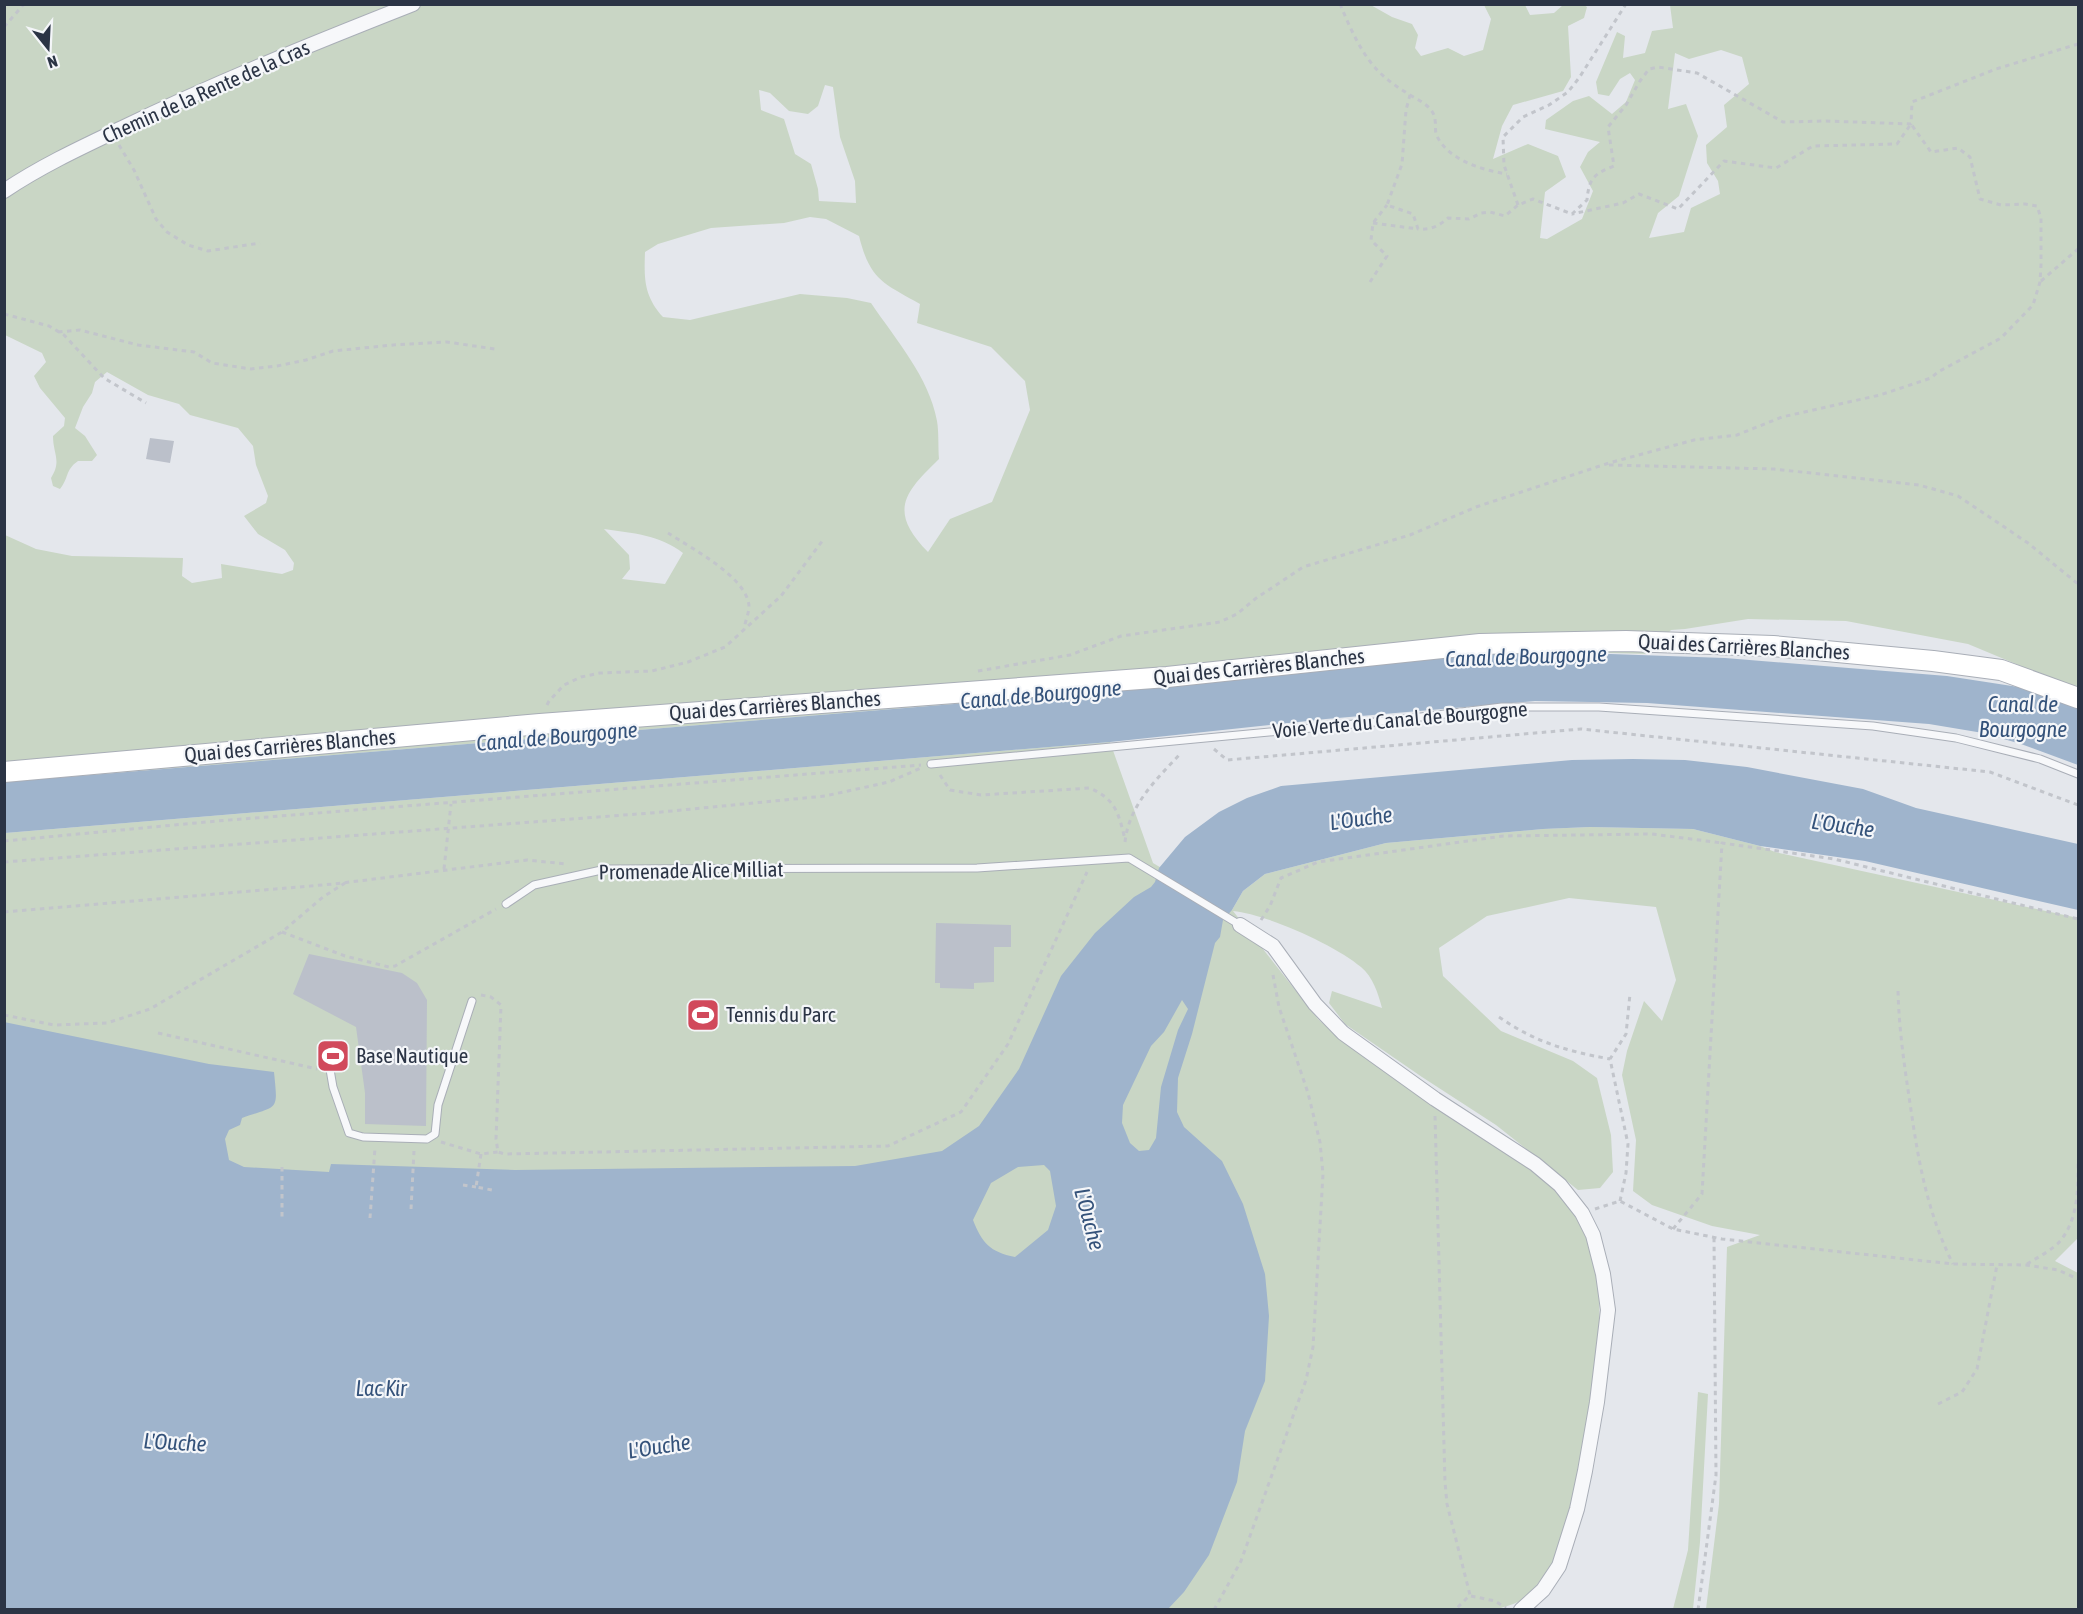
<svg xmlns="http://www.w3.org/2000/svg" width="2083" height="1614" viewBox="0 0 2083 1614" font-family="'Asap Condensed',sans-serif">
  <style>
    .green { fill: #c9d6c5; fill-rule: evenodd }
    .water { fill: #9fb4cc; fill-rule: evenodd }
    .building { fill: #bbc0ca }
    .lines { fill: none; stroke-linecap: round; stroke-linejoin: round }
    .lane-casing { stroke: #a9aeb7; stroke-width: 9 }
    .street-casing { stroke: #a9aeb7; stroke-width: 16 }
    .secondary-casing { stroke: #a9aeb7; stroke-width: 22 }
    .path { stroke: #c2c5cb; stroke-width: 3; stroke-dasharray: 4.5 4.5; stroke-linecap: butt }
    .lane { stroke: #f7f8fa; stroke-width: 7 }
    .street { stroke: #f7f8fa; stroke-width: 14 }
    .secondary { stroke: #fff; stroke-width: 20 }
    .labels { text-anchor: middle; stroke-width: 4.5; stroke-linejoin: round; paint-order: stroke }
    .street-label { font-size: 21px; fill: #2b3445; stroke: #f4f6f9 }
    .poi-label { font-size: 21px; fill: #2b3445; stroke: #f4f6f9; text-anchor: start }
    .water-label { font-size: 22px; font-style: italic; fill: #34527a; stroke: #f4f6f9 }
  </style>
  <rect width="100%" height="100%" fill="#e4e7ec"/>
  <!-- green -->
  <path class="green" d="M1327 4H1369L1392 17 1412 24 1418 35 1415 48 1421 56 1448 48 1464 56 1483 50 1491 19 1484 5H1525L1530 15 1554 13 1563 5H1584L1587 7 1584 18 1568 26 1571 77 1563 91 1513 105 1502 126 1493 159 1528 144 1558 156 1566 177 1545 192 1540 238 1547 239 1582 219 1593 191 1580 167 1588 152 1600 142 1545 129 1546 120 1573 101 1589 96 1612 114 1626 102 1635 80 1630 73 1620 79 1609 96 1598 94 1596 82 1617 32 1625 36 1623 58 1645 53 1652 31 1673 28 1670 5H2078V690L1968 644 1846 621 1748 619 1685 629 1671 630 1649 654 1497 650 1125 690 5 782V535L36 549 72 556 183 558 182 576 192 583 222 578 221 564 282 574 293 570 294 563 285 550 258 534 244 516 266 503 268 496 256 465 253 446 238 428 190 415 179 404 148 395 107 372 95 382 92 393 83 407 75 428 85 436 97 455 92 461H78C65 470 69 478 60 489L53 486 51 478C62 461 53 454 53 436L64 426 65 418 40 388 34 376 46 362 42 353 5 335V5ZM1721 50 1742 57 1749 84 1724 105 1727 127 1706 145 1707 163 1718 181 1720 194 1691 208 1684 232 1649 238 1658 213 1679 196 1698 136 1686 104 1668 109 1675 53 1689 59ZM825 85 833 87 840 137 855 181 856 203 819 201 818 189 811 164 795 154 784 119 761 110 759 90 770 93 789 111 808 114 818 106ZM810 217 826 219 859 236C870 280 883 283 920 304L917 323 991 347 1025 381 1030 410 992 502 950 519 928 552C888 511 904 493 939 459 938 447 939 433 937 421 929 377 896 340 871 303L847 298 800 294 690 320 663 317C644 296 644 279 645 252L658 244 711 228 784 223ZM604 529C632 533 660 535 683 553L665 584 622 579 630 569 629 555Z
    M1110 742 1153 863 1232 910 1243 891 1265 874 1386 843 1543 829 1590 827 1693 829 1760 846 1775 852 2078 918V1238L2055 1261 2078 1273V1609H1706L1719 1504 1727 1247 1760 1235 1712 1226 1652 1205 1633 1191 1636 1140 1622 1075 1627 1051 1644 1001 1662 1021 1676 980 1656 907 1569 898 1487 916 1439 948 1443 976 1501 1031 1573 1061 1597 1078 1611 1135 1613 1172 1600 1188 1578 1190 1496 1125 1422 1077 1345 1024 1329 1003 1332 991 1382 1008C1378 993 1373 977 1361 967 1335 945 1266 914 1233 911L1318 1019 1336 1035 1545 1180C1565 1197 1582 1221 1590 1247 1610 1313 1594 1383 1582 1449 1576 1484 1571 1522 1557 1555 1552 1566 1531 1595 1520 1601 1512 1605 1503 1607 1494 1610H5V833Z
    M1698 1392 1708 1394 1700 1542 1693 1609H1673L1688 1550Z"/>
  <!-- water -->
  <path class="water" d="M1497 650 1725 658 1947 676 2025 688 2078 708V765L2021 744 1983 733 1929 724 1647 703 1535 701 1326 719 1110 742 5 833V782L1125 690Z
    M1633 759 1685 760 1747 767 1863 789 1916 808 2078 844V910L1865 861 1760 846 1693 829 1590 827 1543 829 1386 843 1265 874 1243 891 1232 910 1223 920 1220 937 1215 943 1192 1034 1178 1078 1177 1112 1184 1127 1222 1161 1243 1204 1265 1274 1269 1316 1265 1381 1245 1431 1237 1482 1209 1555 1184 1592 1168 1609H5L4 1022 209 1064 274 1072C278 1112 279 1105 242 1118L240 1125 229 1130 225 1139 229 1160 244 1167 329 1172 331 1164 515 1170 855 1166 942 1151 979 1126 1019 1069 1061 976 1095 933 1134 897 1151 887 1155 882 1159 868 1185 837 1219 812 1247 798 1281 786 1572 760ZM1182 1000 1188 1009 1178 1030 1161 1087 1156 1138 1149 1150 1139 1151 1130 1143 1122 1123 1123 1105 1151 1046 1164 1032ZM1044 1165 1050 1171 1056 1206 1048 1230 1015 1257C990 1252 982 1243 973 1220L991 1183 1018 1167Z"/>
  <!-- building -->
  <path class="building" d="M150 438 174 441 170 463 146 459Z
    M936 923 1011 925V947H994V982L974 983V989L940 988V983H935Z
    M309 954 402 973 417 983 427 1000 426 1126 365 1124V1093L356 1027 293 994Z"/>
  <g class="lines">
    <!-- lane casing -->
    <g class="lane-casing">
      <path id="lane" d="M931 764 1396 720 1502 707H1599L1873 726 1956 738 2040 759 2078 774
        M506 904 534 885 606 869 977 868 1129 858 1240 925
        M327 1052 333 1087 349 1133 363 1137 427 1139 435 1134 438 1105 472 1001"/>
    </g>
    <!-- street casing -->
    <g class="street-casing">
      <path id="street" d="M4 191C41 166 82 147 122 128 217 82 314 43 413 4
        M1240 925 1273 946 1315 1004 1343 1033 1435 1099 1535 1164 1560 1185 1582 1213 1593 1235 1603 1274 1608 1310 1597 1402 1585 1471 1577 1509 1559 1566 1543 1590 1521 1610"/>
    </g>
    <!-- secondary casing -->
    <g class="secondary-casing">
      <path id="secondary" d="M4 772 540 724 1167 677 1480 644 1626 641 1773 646 1933 661 2001 670 2078 698"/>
    </g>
    <!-- path -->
    <path class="path" d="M1340 4C1351 30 1364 61 1387 79 1394 85 1402 90 1410 95L1406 110 1402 164 1387 205 1413 214 1418 229C1431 230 1439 226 1448 218L1469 219 1481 213 1490 212 1505 216 1518 205 1533 199 1572 214 1587 200C1589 178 1594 174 1614 166L1608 127 1626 105 1640 81 1649 69 1658 67 1697 73 1783 122 1826 121 1911 124 1912 102 1996 69 2078 44
      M4 27 24 4
      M1410 95C1420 101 1434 107 1435 120 1436 125 1435 129 1436 134 1447 160 1482 170 1507 174
      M119 145 134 170 156 219 167 232 188 245 208 251 260 243
      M1518 205 1504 165 1503 137 1523 117 1549 105 1568 92 1579 78 1626 4
      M1373 223 1418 229
      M2041 281 2078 249
      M1370 282 1387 256 1371 240 1373 223 1387 205
      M4 314 49 326 64 335 104 378 146 403
      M58 332 80 330 138 345 194 352 212 363 251 369 277 366 306 360 333 351 393 345 447 342 495 349
      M1609 465 1774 469 1919 485 1958 496 2028 543 2078 584
      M668 533C691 548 747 577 749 606 749 613 745 622 744 629
      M978 671 1070 655 1121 636 1220 622 1237 614 1255 599 1303 567 1410 535 1476 507 1609 463 1694 440 1737 435 1782 417 1880 395 1931 378 1938 372 2001 338 2033 305 2040 282 2041 265V218L2037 206 2025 204 2001 205 1980 199 1970 157 1958 148 1931 152 1911 124 1897 144 1813 146 1776 168 1724 161 1678 209 1639 194 1623 203 1572 214
      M547 705 549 701 564 685 581 677 600 673 652 671 688 662 725 647 781 596 823 540
      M1214 749 1227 760 1581 729 1990 772 2078 805
      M940 775 950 790 981 795 1090 788C1116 800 1118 812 1125 839
      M4 841 217 821 921 765
      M1125 842C1129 805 1156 780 1180 754
      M4 862 651 813 825 796 889 782 921 768
      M444 869 451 804
      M4 912 334 884 527 860 566 864
      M1261 920 1270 906 1281 878 1318 862 1503 836 1652 834 1722 843
      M282 932 345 956 389 967 395 966 496 909
      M1898 991C1899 1031 1905 1070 1911 1110 1919 1165 1928 1214 1953 1264
      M481 995 491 997 501 1005 496 1139 498 1152 505 1154 888 1146 961 1112 1008 1044 1087 872
      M4 1015 54 1025 107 1023 150 1009 282 932 323 897 345 883
      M1499 1017C1535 1042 1566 1051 1610 1059
      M158 1033 317 1069
      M1435 1116 1445 1482 1447 1504 1470 1595 1455 1610
      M441 1142 481 1154 498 1152
      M481 1154 476 1187 492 1190
      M282 1167V1219
      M463 1185 476 1187
      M1620 1201 1626 1173 1628 1144 1610 1059 1626 1034 1630 994
      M411 1209 414 1151
      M1595 1209 1620 1201 1673 1229 1722 1239 1953 1264 2026 1265 2058 1270 2078 1279
      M370 1218 375 1148
      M1673 1229 1702 1194 1722 843 1834 859 2078 919
      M2027 1264C2038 1257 2053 1250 2061 1240 2079 1217 2078 1187 2078 1159
      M1938 1404 1962 1392 1977 1369 1997 1265
      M1471 1596 1495 1601 1506 1608
      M1214 1610 1241 1561 1306 1380 1313 1347 1323 1174 1320 1142 1308 1093 1279 1007 1273 975
      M1698 1610 1716 1475 1714 1237"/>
    <!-- lane -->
    <use href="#lane" class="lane"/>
    <!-- street -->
    <use href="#street" class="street"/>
    <!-- secondary -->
    <use href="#secondary" class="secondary"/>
  </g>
  <!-- icons -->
  <defs>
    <g id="stadium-square" transform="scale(1.725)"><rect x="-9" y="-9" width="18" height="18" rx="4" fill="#d1495b" stroke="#f4f6f9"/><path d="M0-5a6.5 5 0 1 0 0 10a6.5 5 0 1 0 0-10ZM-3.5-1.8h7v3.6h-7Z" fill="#fff"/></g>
  </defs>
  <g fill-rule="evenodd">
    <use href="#stadium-square" x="703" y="1015"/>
    <use href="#stadium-square" x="333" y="1056"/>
  </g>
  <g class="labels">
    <!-- street labels -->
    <g class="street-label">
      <text transform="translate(206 92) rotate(-24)" y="7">Chemin de la Rente de la Cras</text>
      <text transform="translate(1744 647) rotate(3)" y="7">Quai des Carrières Blanches</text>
      <text transform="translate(1259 667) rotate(-6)" y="7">Quai des Carrières Blanches</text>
      <text transform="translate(775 706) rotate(-4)" y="7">Quai des Carrières Blanches</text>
      <text transform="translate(1400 720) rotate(-5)" y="7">Voie Verte du Canal de Bourgogne</text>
      <text transform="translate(290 746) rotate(-5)" y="7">Quai des Carrières Blanches</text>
      <text transform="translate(691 871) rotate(-1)" y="7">Promenade Alice Milliat</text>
    </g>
    <!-- poi labels -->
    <g class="poi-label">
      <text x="726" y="1022">Tennis du Parc</text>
      <text x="356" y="1063">Base Nautique</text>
    </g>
    <!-- water labels -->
    <g class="water-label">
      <text transform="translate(1526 656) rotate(-2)" y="8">Canal de Bourgogne</text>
      <text transform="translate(1041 694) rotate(-5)" y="8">Canal de Bourgogne</text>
      <text x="2023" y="712">Canal de<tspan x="2023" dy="25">Bourgogne</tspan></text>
      <text transform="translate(557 736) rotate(-5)" y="8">Canal de Bourgogne</text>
      <text transform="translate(1361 818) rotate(-8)" y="8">L'Ouche</text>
      <text transform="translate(1843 825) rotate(8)" y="8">L'Ouche</text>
      <text transform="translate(1090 1219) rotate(75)" y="8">L'Ouche</text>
      <text x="381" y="1396">Lac Kir</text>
      <text transform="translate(175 1442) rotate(3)" y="8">L'Ouche</text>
      <text transform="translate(659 1446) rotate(-9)" y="8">L'Ouche</text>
    </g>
  </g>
  <!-- border -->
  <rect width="2083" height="1614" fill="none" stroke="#2b3445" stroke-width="12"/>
  <!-- north arrow -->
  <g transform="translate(48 48) rotate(162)" stroke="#f4f6f9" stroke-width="4.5" paint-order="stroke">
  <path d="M0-4.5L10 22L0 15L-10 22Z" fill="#2b3445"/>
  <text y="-9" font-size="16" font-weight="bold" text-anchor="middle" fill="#2b3445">N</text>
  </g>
</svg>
